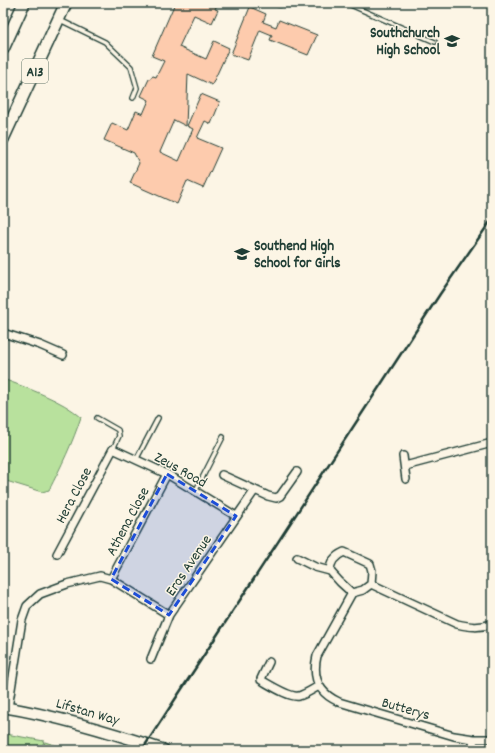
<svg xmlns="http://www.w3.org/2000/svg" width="495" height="753" viewBox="0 0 495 753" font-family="Dekko,sans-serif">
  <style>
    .green { fill: #b8e19d; stroke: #6c8f68 }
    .building { fill: #fdcbad; stroke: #1f3d34 }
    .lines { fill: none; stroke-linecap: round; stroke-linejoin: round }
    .lane-casing { stroke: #1f3d34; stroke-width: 6 }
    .street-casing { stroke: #1f3d34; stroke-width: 10 }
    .secondary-casing { stroke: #1f3d34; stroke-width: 13 }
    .primary-casing { stroke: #1f3d34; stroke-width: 14 }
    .lane { stroke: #fcf5e5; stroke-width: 3.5 }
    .street { stroke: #fcf5e5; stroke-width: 7 }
    .secondary { stroke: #fcf5e5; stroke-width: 10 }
    .primary { stroke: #fcf5e5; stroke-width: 11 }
    .rail { stroke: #1f3d34; stroke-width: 2.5 }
    .marked { fill: #1d4ed8; fill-opacity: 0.2; stroke: #1d4ed8; stroke-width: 3; stroke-dasharray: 8 5; stroke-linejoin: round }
    .labels { text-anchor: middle; stroke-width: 3; stroke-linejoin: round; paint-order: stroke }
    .shield { fill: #fcf5e5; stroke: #617469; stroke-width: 1 }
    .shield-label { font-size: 14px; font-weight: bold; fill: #1f3d34 }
    .poi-label { font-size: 15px; font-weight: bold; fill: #1f3d34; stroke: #fcf5e5; text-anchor: end }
    .street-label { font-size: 15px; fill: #1f3d34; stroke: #fcf5e5 }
  </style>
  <rect width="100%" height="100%" fill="#fcf5e5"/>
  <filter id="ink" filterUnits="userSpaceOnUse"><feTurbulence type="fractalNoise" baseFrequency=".025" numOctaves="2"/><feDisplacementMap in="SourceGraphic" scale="8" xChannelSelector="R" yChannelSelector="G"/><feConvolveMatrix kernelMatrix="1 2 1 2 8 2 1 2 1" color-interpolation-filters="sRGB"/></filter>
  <g filter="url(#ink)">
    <!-- green -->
    <path class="green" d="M3 379C27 388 62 400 81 417 73 442 61 467 49 490L42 492 3 480Z
      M3 734H6L44 741 41 750H3Z
      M45 742 70 750H42Z"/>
    <!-- building -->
    <path class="building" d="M175 3H218L215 9 218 10 212 23 194 15 179 47 206 59 214 41 229 48 212 85 188 74 186 126 174 120 160 152 179 161 193 129 187 126 201 94 220 102 211 124 205 121 197 138 221 148 203 188 187 181 177 204 130 183 139 163 134 153 104 140 112 123 128 130 136 111 143 114 149 100 141 96 149 79 153 76 156 77 164 61 152 56Z
      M250 7 266 14 263 22 276 27 279 20 317 35 308 55 270 40 272 35 260 30 248 60 231 54Z"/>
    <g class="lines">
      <!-- lane casing -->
      <g class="lane-casing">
        <path id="lane" d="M273 3 280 5 283 3
          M346 3 435 42
          M60 20 105 42 131 67 137 88 133 98
          M97 418 118 430 119 436 113 449
          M136 460 158 418
          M195 492 223 437"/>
      </g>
      <!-- street casing -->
      <g class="street-casing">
        <path id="street" d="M3 333 40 345 63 355
          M403 456 406 479
          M405 466 492 443
          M222 475 268 496 276 498 280 496 297 472
          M57 554 113 449 167 474 236 516
          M297 558 315 567 330 571
          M111 579 167 474
          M352 593 340 582 330 571C330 562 335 556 344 552L370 564 372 571 371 584
          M492 624C479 628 470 627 457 624L371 584 363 590 352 593 317 656C312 677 318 693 339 702L454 736 474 739H492
          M151 659 169 615 255 490
          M269 662 261 679V680C270 685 290 698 299 696 306 694 313 689 319 686
          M8 708 22 620 27 606 40 594 67 584 100 576 111 579 169 615
          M472 750 474 739"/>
      </g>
      <!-- secondary casing -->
      <g class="secondary-casing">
        <path id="secondary" d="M3 707C58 716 111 732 164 750"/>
      </g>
      <!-- primary casing -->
      <g class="primary-casing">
        <path id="primary" d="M3 49 24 3
          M3 139 66 3"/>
      </g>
      <!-- lane -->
      <use href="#lane" class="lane"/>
      <!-- street -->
      <use href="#street" class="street"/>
      <!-- secondary -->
      <use href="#secondary" class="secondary"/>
      <!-- primary -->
      <use href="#primary" class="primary"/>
      <!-- rail -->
      <path class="rail" d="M142 750 440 294 492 219"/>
    </g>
  </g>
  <!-- marked area -->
  <path class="marked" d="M167 474 236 516 169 615 111 579Z"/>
  <!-- icons -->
  <defs>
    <g id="school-bare" transform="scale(1.2)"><path d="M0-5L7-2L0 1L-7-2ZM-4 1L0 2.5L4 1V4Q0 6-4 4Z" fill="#1f3d34" stroke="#fcf5e5" stroke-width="2.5" paint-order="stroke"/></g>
  </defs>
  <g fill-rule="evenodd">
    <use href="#school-bare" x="452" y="41"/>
    <use href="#school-bare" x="242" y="254"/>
  </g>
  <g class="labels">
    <!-- shield labels -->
    <rect class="shield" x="22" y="59" width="26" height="24" rx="3"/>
    <g class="shield-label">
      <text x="35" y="76">A13</text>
    </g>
    <!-- poi labels -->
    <g class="poi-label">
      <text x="440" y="37">Southchurch<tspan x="440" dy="17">High School</tspan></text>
      <text x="254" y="250" text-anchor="start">Southend High<tspan x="254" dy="17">School for Girls</tspan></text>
    </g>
    <!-- street labels -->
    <g class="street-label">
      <text transform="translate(181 469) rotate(29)" y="5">Zeus Road</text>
      <text transform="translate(73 495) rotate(-62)" y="5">Hera Close</text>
      <text transform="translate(127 521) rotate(-62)" y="5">Athena Close</text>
      <text transform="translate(188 565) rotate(-56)" y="5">Eros Avenue</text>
      <text transform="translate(406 708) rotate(16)" y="5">Butterys</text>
      <text transform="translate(88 711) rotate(16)" y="5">Lifstan Way</text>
    </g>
  </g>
  <!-- margin -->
  <rect width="495" height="753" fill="none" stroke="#fcf5e5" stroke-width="16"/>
  <rect x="8" y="8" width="479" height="737" fill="none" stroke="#1f3d34" stroke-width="1.5" filter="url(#ink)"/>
</svg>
